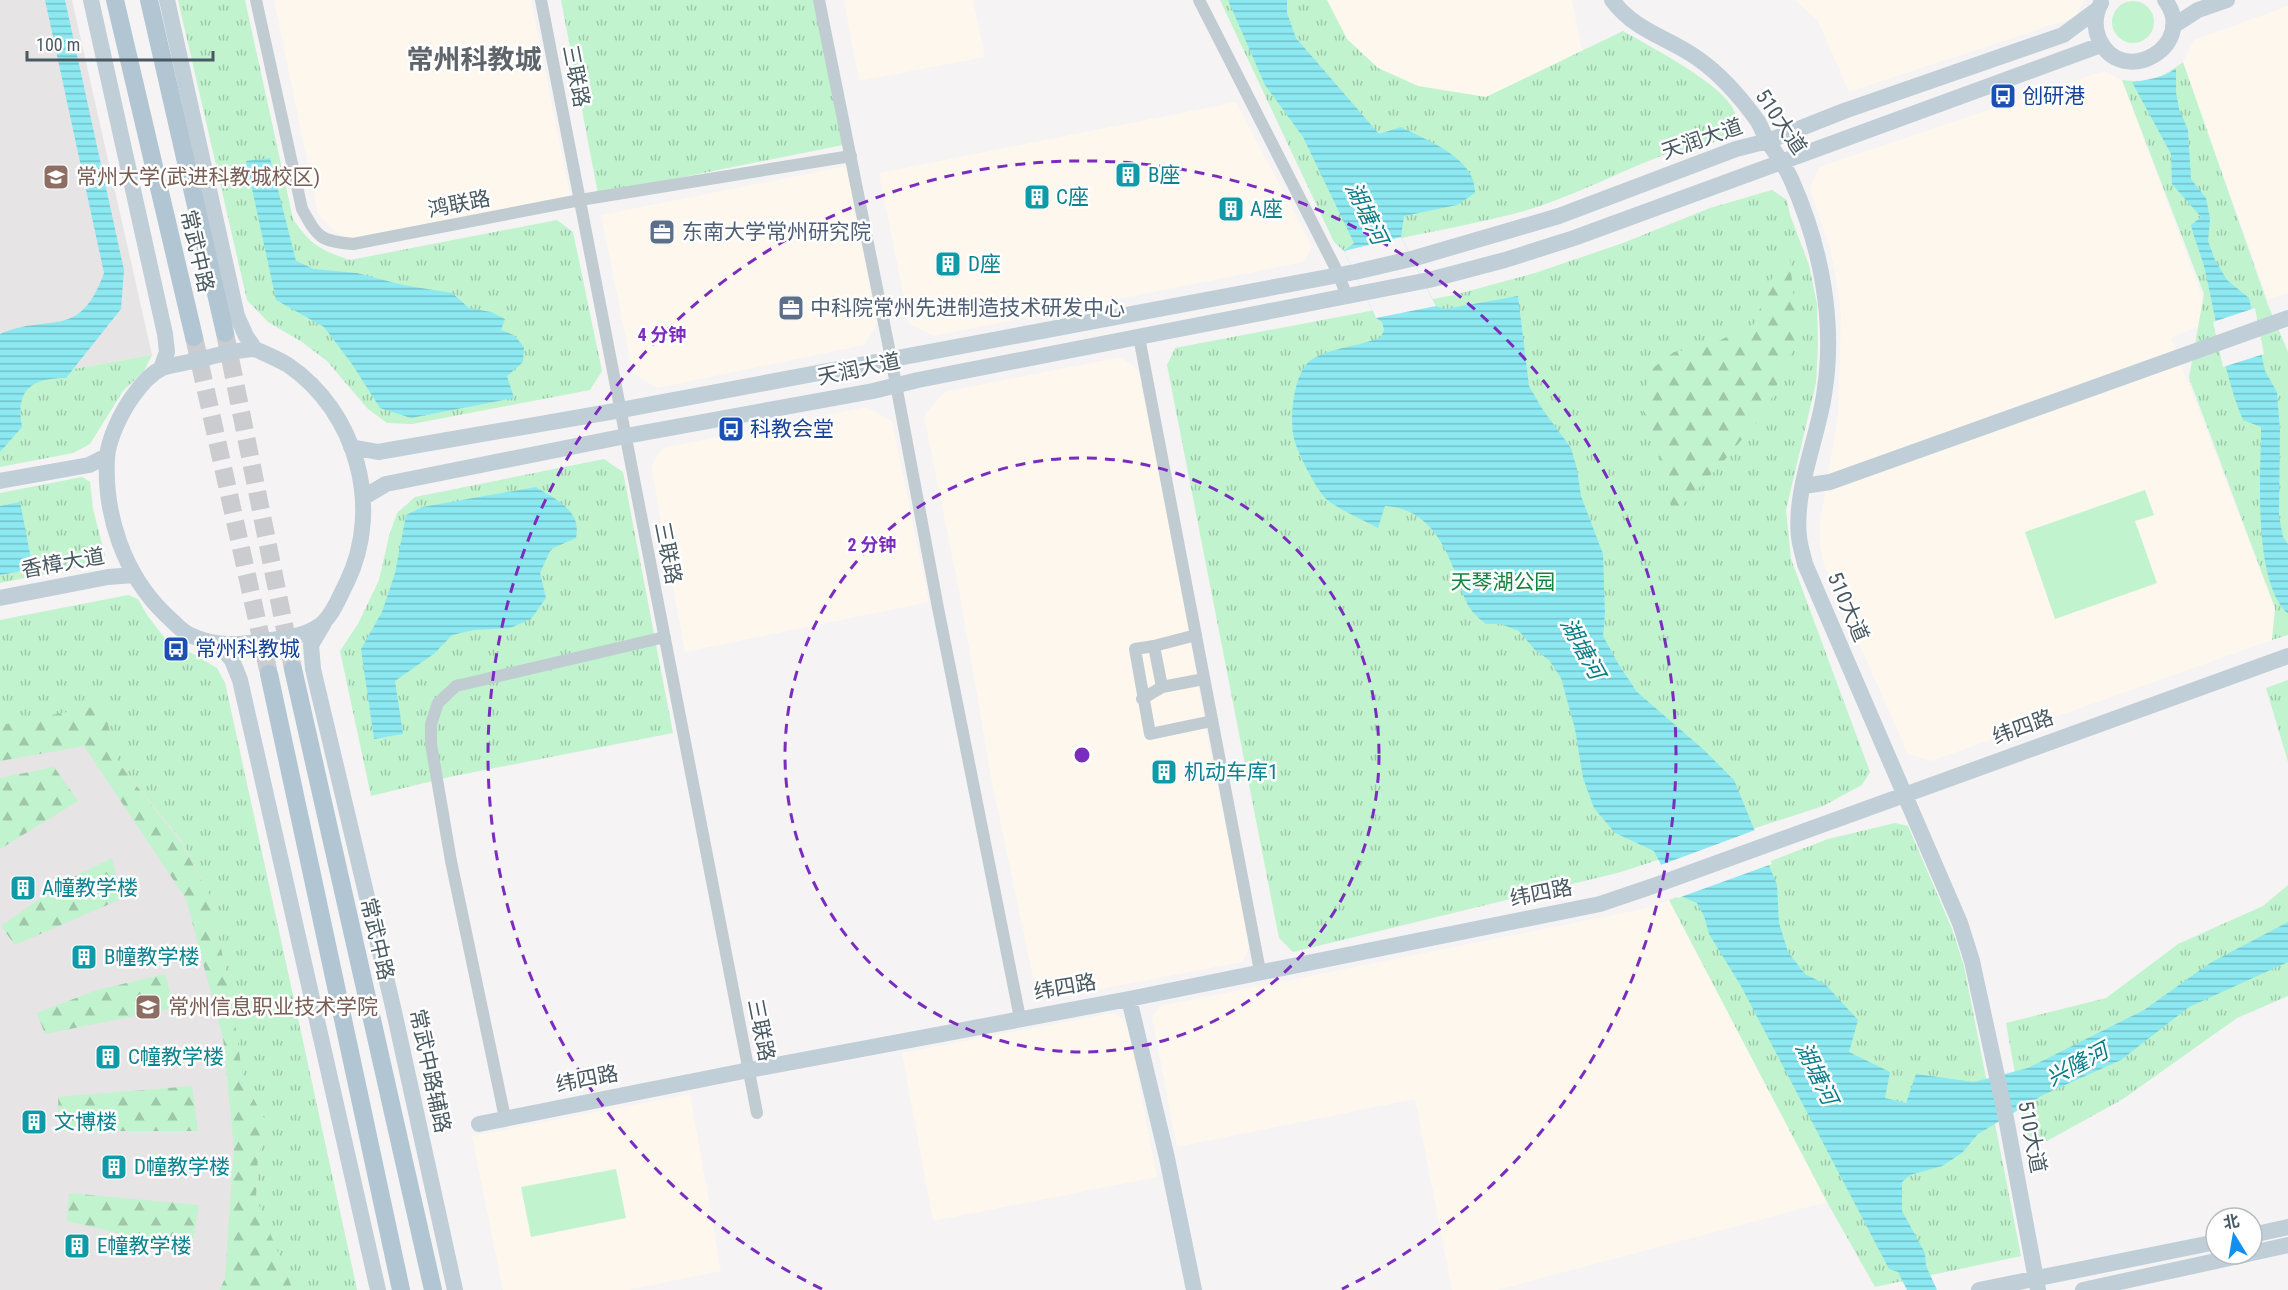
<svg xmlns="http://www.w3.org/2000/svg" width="2288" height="1290" viewBox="0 0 2288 1290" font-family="'Roboto Condensed','Noto Sans SC',sans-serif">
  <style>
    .commercial { fill: #fdf7ee }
    .education { fill: #e6e4e5 }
    .grass { fill: url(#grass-tufts) }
    .forest { fill: url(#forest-firs) }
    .garden { fill: #c1f3ce }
    .water { fill: url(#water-rules) }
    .pier { fill: #f5f3f3 }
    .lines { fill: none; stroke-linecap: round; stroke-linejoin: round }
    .primary-tunnel { stroke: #cacccf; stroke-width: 18; stroke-dasharray: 18 9; stroke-linecap: butt }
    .street { stroke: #c0ccd2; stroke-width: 12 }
    .secondary { stroke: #c0ced7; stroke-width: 16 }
    .primary { stroke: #b1c6d2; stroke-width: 18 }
    .ring { fill: none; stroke: #7b2cbf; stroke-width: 3; stroke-dasharray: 10 8 }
    .labels { text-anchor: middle; stroke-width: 5; stroke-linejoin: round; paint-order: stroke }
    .street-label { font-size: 21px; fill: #495962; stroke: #fff }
    .transit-label { font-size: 21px; fill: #164399; stroke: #fff; text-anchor: start }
    .culture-label { font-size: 21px; fill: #0d838f; stroke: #fff; text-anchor: start }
    .education-label { font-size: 21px; fill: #785e54; stroke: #fff; text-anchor: start }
    .service-label { font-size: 21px; fill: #4e5e75; stroke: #fff; text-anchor: start }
    .park-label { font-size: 21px; fill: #13843d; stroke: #fff }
    .water-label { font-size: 22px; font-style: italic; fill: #097c87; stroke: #fff }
    .district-label { font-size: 27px; font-weight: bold; fill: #5e6468; stroke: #fff }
    .centre { fill: #7b2cbf; stroke: #fff; stroke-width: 3 }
    .ring-label { font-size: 18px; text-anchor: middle; font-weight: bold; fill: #7b2cbf; stroke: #fff; stroke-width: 5; stroke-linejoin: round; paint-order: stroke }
  </style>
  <defs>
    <pattern id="grass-tufts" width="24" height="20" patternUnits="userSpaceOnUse" patternTransform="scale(1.5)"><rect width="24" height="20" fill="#c1f3ce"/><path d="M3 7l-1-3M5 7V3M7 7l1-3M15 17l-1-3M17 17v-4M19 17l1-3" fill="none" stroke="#9fc8ab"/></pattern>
    <pattern id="forest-firs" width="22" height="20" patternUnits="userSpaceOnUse" patternTransform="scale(1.5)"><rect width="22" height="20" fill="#c1f3ce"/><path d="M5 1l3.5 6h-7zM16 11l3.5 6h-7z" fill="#9fc8ab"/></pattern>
    <pattern id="water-rules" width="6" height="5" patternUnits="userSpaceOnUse" patternTransform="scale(1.5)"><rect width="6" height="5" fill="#8ce9f2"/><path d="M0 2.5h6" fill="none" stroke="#74c0c7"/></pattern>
  </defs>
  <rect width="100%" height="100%" fill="#f5f3f3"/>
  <!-- commercial -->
  <path class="commercial" d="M274 0H531L571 200 360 240 348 238 335 232 318 213Z
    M844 0H973L985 57 859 81Z
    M1327 0H1572L1582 51 1486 97 1418 86 1378 68 1347 39Z
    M1795 0H2084L2076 17 1849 92 1818 21Z
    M2288 6V293L2268 300 2183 62 2194 40Z
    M2104 71 2122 80 2211 321 2171 338 2275 609 2272 640 1931 761 1908 754 1824 565 1820 545V523L1838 414 1841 315 1836 278 1829 245 1810 189 1819 167Z
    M1236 102 1312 246 1304 262 934 336 909 324 879 173Z
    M847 166 877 324 864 345 657 388 633 373 601 215Z
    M1121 357 1138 370 1177 562 1207 735 1250 946 1242 962 1054 998 1033 977 991 777 961 601 924 416 944 392Z
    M866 407 892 421 929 602 685 652 651 466 663 448Z
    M1669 900 1827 1202 1497 1290H1452L1415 1099 1177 1147 1152 1017 1160 1006 1643 909Z
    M1113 1013 1127 1022 1157 1177 933 1221 902 1053Z
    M690 1094 721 1271 627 1290H503L472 1136Z"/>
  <!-- education -->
  <path class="education" d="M0 0H72L152 355 0 382Z
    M225 683 357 1290H0V725Z"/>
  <!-- grass -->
  <path class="grass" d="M178 0H245L293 219C311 245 320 250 350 260L557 220 573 232 602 371 590 390 412 424 387 423 368 409 327 361 302 342 268 322 247 300Z
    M561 0H814L843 145 598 194Z
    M1220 0H1327L1347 39 1378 68 1418 86 1486 97 1623 31C1647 45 1734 89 1736 117 1737 147 1681 148 1661 156 1612 175 1564 201 1513 214 1457 228 1400 237 1344 251L1334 242Z
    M2183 62 2268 305 2288 352V635L2272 640 2275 608 2189 378 2204 294 2122 80C2146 84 2164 77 2183 62Z
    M1772 190 1787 200 1790 215 1809 265 1817 304 1818 347 1816 383 1786 510 1791 559 1870 772 1862 785 1823 806 1621 872 1293 952 1279 938 1167 365 1175 348 1454 295 1535 273 1623 243 1710 208Z
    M152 355 144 371 123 391 90 444 73 453 0 467V382Z
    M604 459 623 472 673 733 449 777 371 796 340 651 358 624 379 580 389 536 397 513 415 497Z
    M82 477 90 482 93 509 105 555 99 563 0 583V493Z
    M128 595 138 599 147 615 164 637 217 668 225 683 357 1290H293L256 1198 258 1154 266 1133V1122L243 1079 231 995 210 896 181 840 118 762 103 706 0 725V620Z
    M2288 680V762L2266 688Z
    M1895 823 1908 826 1952 929 1964 966 2021 1256 1875 1287 1827 1202 1669 900 1828 839Z
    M2288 885V996L2237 1018 2123 1099 2029 1151 2006 1023 2106 998 2178 944 2263 906Z"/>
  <!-- forest -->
  <path class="forest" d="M1789 253 1798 336 1766 411 1722 463 1672 516 1666 472 1643 412 1649 371 1674 352 1706 347 1754 324 1772 278Z
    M103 705 118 762 182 844 210 896 231 995 243 1079 266 1122V1132L258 1154 256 1198 293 1290H220L225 1278 234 1148 223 1038 186 899 84 746 0 761V725Z
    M54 767 78 801 0 849V778Z
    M112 858 121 899 15 945 1 926 65 881Z
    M165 974 174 1008 45 1034 37 1013 97 990Z
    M192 1086 198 1131H59L58 1097Z
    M69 1193 199 1205 191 1250 67 1221Z"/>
  <!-- garden -->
  <path class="garden" d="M2112 22a21 21 0 1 1 42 0a21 21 0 1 1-42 0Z
    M2145 490 2154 515 2135 521 2157 583 2055 619 2025 532Z
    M616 1169 626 1218 531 1237 521 1187Z"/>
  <!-- water -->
  <path class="water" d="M45 0H65L124 270 121 309 66 378C31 378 15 390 22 427L0 452V334C50 312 79 342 104 273Z
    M1228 0H1287V13L1296 38 1379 134 1401 127C1428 141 1476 158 1475 193L1457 205 1404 216 1401 237 1436 306 1445 309 1518 296 1529 386 1543 410 1571 448 1577 469 1581 496 1603 554 1605 614 1603 636 1619 665 1637 692 1704 750 1734 780 1777 885 1779 923 1788 952 1805 974 1825 984 1858 1020 1849 1052 1890 1072 1885 1098 1906 1103 1916 1074 1974 1082 2028 1068 2144 1010 2210 963 2288 922V962L2189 1007 2121 1060 2043 1095 1978 1134 1962 1153 1942 1166 1910 1175 1902 1182V1211L1925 1253 1926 1266 1937 1290H1907L1898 1272 1889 1269 1741 986 1709 934 1704 916 1697 903 1676 894 1654 851 1615 833 1594 808 1583 778 1575 729 1561 678 1549 660 1535 650 1519 631 1501 624H1486C1481 620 1476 616 1472 611 1463 600 1461 585 1455 572 1442 538 1424 508 1385 506L1378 528C1365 521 1336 508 1326 499 1315 487 1295 449 1293 434 1290 415 1294 372 1311 360 1331 347 1359 347 1381 337L1384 330 1382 322 1376 318 1344 251 1354 243 1303 137 1265 85Z
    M2176 68V92L2179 109 2188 130 2191 179 2206 198 2210 219 2208 241 2215 260 2227 280 2249 298 2265 371 2277 392 2280 430 2279 516 2283 537 2288 544V614C2252 580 2261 474 2261 427L2243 420C2224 374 2217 324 2206 275 2203 258 2195 243 2191 225L2201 217 2172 184 2171 154 2132 82C2147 80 2165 78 2176 68Z
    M270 158 296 261 314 269 357 273 403 285 452 293 469 308 491 312 505 319 501 330 514 335 524 347 523 362 507 376 514 398 411 418 380 408 352 364 324 327 276 300 246 161Z
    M536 487C556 500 582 510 576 538L551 549 540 573 546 598 531 619 510 628 474 630 452 635 435 653 395 681 403 734 374 739 361 649 382 612 395 573 406 515 422 507Z
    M20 502 33 569 0 575V506Z"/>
  <!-- pier -->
  <path class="pier" d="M1401 237 1436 306 1376 318 1344 251Z
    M2255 308 2264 354 2223 367 2213 322Z
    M1758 829 1772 864 1678 898 1674 896 1658 866Z"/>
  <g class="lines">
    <!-- primary-tunnel -->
    <path class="primary-tunnel" d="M225 333 293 669
      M194 337 269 674"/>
    <!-- street -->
    <path class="street" d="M256 0 302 209C318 238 320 241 353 244L580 200 851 156
      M541 0 757 1113
      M819 0 891 358 938 608 1020 1018
      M1199 0 1338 273 1347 297
      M1139 337 1260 971
      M1154 646 1135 649 1150 734 1212 721
      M1162 687 1154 646 1196 635
      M1142 699 1162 687 1204 679
      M505 1118 451 861 431 744V724L438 703 456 686 665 637"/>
    <!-- secondary -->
    <path class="secondary" d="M91 0 165 334 167 352 161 369
      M167 0 237 316 246 336 255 349
      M1612 0C1635 31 1667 37 1697 58 1719 73 1741 98 1757 120 1761 126 1763 133 1767 140 1775 153 1785 165 1791 179 1821 246 1836 322 1824 395 1817 441 1794 490 1799 537 1800 546 1803 555 1805 564L1960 923 1972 961 2006 1118 2038 1290
      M2101 3C2095 14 2094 27 2099 39 2122 90 2199 45 2165 0
      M2173 26 2198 10 2227 0
      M255 349C266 354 278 359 288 365 357 412 383 508 347 582 340 595 335 611 324 622 310 636 285 638 265 641 238 645 215 647 190 635 181 631 173 621 166 615 124 575 104 515 107 458 108 439 122 411 133 396 140 386 150 374 162 368 170 365 180 364 189 362 211 357 232 350 255 349Z
      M351 447 378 452 621 410 1355 272 1415 258 1559 216 1736 149 1768 141 1844 111 2063 35 2098 9
      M0 481 89 465 107 456
      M1804 486 1830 482 2288 318
      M364 497 386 484 626 436 873 391 918 380 1429 280 1505 260 1574 238 2101 45
      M0 598 108 577 134 575
      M324 623 311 645 313 669 393 1007 455 1290
      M219 645 232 660 240 680 378 1290
      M1129 999 1167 1158 1194 1290
      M479 1124 749 1070 1129 999 1600 904 1656 885 2288 656
      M2252 1235 2288 1227
      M2252 1253 2288 1245
      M1979 1290 2216 1242
      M2083 1290 2248 1254"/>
    <!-- primary -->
    <path class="primary" d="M115 0 194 337
      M149 0 225 333
      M293 669 433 1290
      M269 674 401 1290"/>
  </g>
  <!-- distance rings -->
  <g class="ring">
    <circle cx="1082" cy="755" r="297"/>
    <path d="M822 1289A594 594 0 1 1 1342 1289"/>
  </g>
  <!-- icons -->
  <defs>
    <g id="bus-square" transform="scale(1.35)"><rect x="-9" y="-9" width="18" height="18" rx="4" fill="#1a4fb4" stroke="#fff"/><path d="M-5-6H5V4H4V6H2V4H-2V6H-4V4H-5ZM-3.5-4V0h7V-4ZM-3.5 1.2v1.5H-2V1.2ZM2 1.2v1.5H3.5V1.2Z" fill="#fff"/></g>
    <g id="building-square" transform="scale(1.35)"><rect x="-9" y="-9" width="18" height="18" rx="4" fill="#0f9aa8" stroke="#fff"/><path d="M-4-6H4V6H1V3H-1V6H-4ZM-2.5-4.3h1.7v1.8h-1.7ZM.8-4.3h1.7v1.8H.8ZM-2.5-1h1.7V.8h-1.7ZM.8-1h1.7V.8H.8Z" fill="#fff"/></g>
    <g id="university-square" transform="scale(1.35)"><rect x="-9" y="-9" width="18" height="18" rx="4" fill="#8d6e63" stroke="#fff"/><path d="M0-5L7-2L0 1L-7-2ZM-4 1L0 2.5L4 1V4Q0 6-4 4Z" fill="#fff"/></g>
    <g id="office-square" transform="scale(1.35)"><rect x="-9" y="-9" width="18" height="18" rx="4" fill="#5c6f8a" stroke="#fff"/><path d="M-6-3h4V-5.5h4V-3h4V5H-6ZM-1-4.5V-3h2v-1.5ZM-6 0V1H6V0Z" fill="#fff"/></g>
  </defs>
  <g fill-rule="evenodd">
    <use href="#bus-square" x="2003" y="96"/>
    <use href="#building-square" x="1128" y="175"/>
    <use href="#university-square" x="56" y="177"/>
    <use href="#building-square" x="1037" y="197"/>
    <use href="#building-square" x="1231" y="209"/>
    <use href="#office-square" x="662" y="232"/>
    <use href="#building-square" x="948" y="264"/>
    <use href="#office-square" x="791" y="308"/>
    <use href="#bus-square" x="731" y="429"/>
    <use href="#bus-square" x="176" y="649"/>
    <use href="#building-square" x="1164" y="772"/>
    <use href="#building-square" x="23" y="888"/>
    <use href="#building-square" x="84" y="957"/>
    <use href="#university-square" x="148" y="1007"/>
    <use href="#building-square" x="108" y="1057"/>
    <use href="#building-square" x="34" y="1122"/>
    <use href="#building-square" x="114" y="1167"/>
    <use href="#building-square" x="77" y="1246"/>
  </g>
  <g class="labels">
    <!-- street labels -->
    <g class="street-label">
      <text transform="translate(576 76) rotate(79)" y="7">三联路</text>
      <text transform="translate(1781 122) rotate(56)" y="7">510大道</text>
      <text transform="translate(1702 139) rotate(-19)" y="7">天润大道</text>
      <text transform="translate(459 204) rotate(-11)" y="7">鸿联路</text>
      <text transform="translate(197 251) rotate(77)" y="7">常武中路</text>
      <text transform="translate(859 369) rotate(-12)" y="7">天润大道</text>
      <text transform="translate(668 553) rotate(79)" y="7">三联路</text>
      <text transform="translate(63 563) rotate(-10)" y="7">香樟大道</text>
      <text transform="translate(1848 607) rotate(67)" y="7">510大道</text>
      <text transform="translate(2023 727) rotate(-20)" y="7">纬四路</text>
      <text transform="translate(1541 893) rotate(-11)" y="7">纬四路</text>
      <text transform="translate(377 939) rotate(77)" y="7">常武中路</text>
      <text transform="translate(1065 987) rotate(-10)" y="7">纬四路</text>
      <text transform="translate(761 1030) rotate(79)" y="7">三联路</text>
      <text transform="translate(430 1071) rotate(78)" y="7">常武中路辅路</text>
      <text transform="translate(587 1079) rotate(-11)" y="7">纬四路</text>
      <text transform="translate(2032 1137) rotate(79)" y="7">510大道</text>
    </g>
    <!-- transit labels -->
    <g class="transit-label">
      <text x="2022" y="103">创研港</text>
      <text x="750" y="436">科教会堂</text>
      <text x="195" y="656">常州科教城</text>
    </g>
    <!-- culture labels -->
    <g class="culture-label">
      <text x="1148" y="182">B座</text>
      <text x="1056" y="204">C座</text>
      <text x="1250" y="216">A座</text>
      <text x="968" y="271">D座</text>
      <text x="1184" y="779">机动车库1</text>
      <text x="42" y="895">A幢教学楼</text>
      <text x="104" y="964">B幢教学楼</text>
      <text x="128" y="1064">C幢教学楼</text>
      <text x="54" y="1129">文博楼</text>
      <text x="134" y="1174">D幢教学楼</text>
      <text x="97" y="1253">E幢教学楼</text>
    </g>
    <!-- education labels -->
    <g class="education-label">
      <text x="76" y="184">常州大学(武进科教城校区)</text>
      <text x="168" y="1014">常州信息职业技术学院</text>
    </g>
    <!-- service labels -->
    <g class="service-label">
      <text x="682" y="239">东南大学常州研究院</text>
      <text x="810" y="315">中科院常州先进制造技术研发中心</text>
    </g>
    <!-- park labels -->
    <g class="park-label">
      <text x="1503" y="589">天琴湖公园</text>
    </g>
    <!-- water labels -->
    <g class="water-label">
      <text transform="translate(1367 213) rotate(64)" y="8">湖塘河</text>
      <text transform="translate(1583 648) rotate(61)" y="8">湖塘河</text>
      <text transform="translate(2077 1064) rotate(-28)" y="8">兴隆河</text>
      <text transform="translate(1817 1073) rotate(64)" y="8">湖塘河</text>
    </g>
    <!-- district labels -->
    <g class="district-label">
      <text x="474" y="69">常州科教城</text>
    </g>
  </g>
  <circle cx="1082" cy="755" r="9" class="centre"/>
  <g class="ring-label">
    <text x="662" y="341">4 分钟</text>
    <text x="872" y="551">2 分钟</text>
  </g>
  <!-- north arrow -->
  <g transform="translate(2234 1236) rotate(349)"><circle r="28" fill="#ffffff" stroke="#b6bdc0" stroke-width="1.5"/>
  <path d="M0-4.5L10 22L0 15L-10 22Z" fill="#128ff0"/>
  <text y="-9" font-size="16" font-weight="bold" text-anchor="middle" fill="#495962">北</text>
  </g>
  <!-- scale -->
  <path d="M27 51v9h186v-9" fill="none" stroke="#495962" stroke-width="3"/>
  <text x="36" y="51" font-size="18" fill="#495962" stroke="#ffffff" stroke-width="4.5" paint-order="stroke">100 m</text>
</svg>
